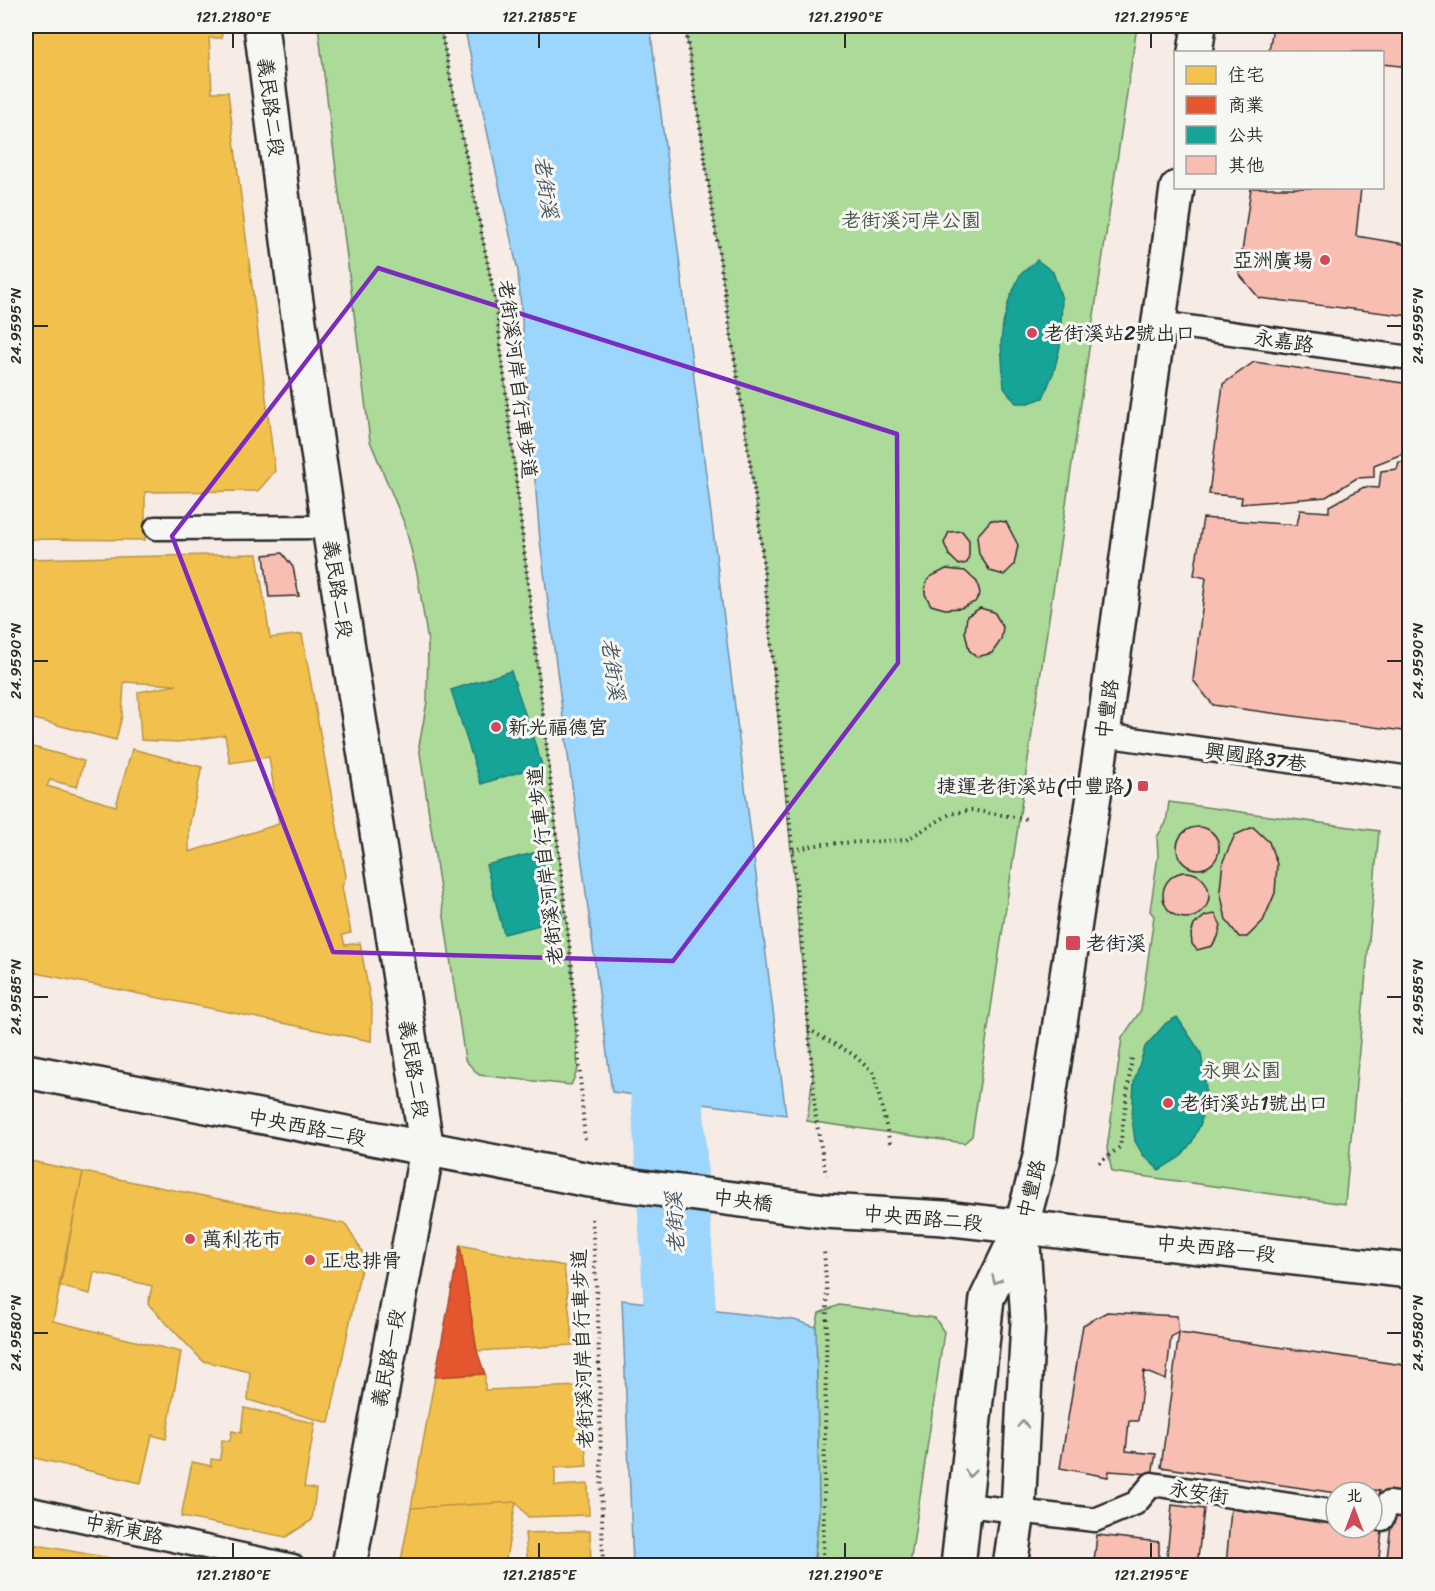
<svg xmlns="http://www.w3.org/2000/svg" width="1435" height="1591" viewBox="0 0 1435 1591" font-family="Sriracha,'LXGW WenKai TC',sans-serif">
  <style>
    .green { fill: #abda99; stroke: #6b8262; stroke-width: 1.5 }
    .water { fill: #9dd6fc; stroke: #6f92a8; stroke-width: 1.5 }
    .homes { fill: #f2c14e; stroke: #b69444; stroke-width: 1.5 }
    .shops { fill: #e4572e; stroke: #ac4a2d; stroke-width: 1.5 }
    .public { fill: #17a398; stroke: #1d7f77; stroke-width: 1.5 }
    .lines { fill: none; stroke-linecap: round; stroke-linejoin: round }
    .river { stroke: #9dd6fc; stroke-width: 72 }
    .building { fill: #f8beb1; stroke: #2b2b2b; stroke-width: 1.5 }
    .service-casing { stroke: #2b2b2b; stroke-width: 27 }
    .minor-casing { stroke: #2b2b2b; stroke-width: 38 }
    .tertiary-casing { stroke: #2b2b2b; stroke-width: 38 }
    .secondary-casing { stroke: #2b2b2b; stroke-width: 38 }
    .path { stroke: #2b2b2b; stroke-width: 4; stroke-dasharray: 1.5 4.5; stroke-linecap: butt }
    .service { stroke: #f6f6f2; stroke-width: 22 }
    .minor { stroke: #f6f6f2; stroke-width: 33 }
    .tertiary { stroke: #f6f6f2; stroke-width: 33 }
    .secondary { stroke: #f6f6f2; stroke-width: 33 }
    .oneway { stroke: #90908e }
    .marked { fill: none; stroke: #7b2cbf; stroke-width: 4.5; stroke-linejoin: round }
    .ticks { fill: none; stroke: #2b2b2b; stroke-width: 2 }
    .poi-dot { fill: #d1495b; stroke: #f6f6f2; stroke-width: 2 }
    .labels { text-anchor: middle; stroke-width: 6; stroke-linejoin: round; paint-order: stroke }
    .street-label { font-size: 20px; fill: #2b2b2b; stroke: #f6f6f2 }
    .park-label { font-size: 20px; fill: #4b5746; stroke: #f6f6f2 }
    .poi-label { font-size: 20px; fill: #2b2b2b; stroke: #f6f6f2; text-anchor: start }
    .water-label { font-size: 21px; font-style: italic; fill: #48565f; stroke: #f6f6f2 }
    .neatline { fill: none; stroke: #2b2b2b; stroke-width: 2 }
    .ticks-label { font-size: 15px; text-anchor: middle; fill: #2b2b2b }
  </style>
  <rect width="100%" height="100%" fill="#f6ebe5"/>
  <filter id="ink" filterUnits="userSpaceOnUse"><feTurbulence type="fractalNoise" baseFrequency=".0167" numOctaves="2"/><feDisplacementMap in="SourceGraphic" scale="12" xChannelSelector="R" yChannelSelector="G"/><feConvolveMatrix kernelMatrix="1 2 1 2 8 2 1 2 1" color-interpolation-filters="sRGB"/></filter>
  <g filter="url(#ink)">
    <!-- green -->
    <path class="green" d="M318 26H440L496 305 572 968 578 1069 571 1085 479 1075 465 1060 419 746 427 702 428 642 417 573 405 525 370 441Z
      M685 26H1137L972 1136 964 1143 807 1121 813 1075 759 522Z
      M1169 802 1379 831 1345 1204 1112 1172 1107 1149 1122 1038 1141 1010 1154 916 1150 911 1158 856 1157 837 1166 823Z
      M839 1305 935 1318 944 1332 910 1565 814 1566 819 1511 816 1327 819 1313Z"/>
    <!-- water -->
    <path class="water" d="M464 26H650L786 1115 612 1092 540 541 518 271Z
      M622 1300 794 1320 816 1327 819 1511 813 1565H633Z"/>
    <!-- homes -->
    <path class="homes" d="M26 26H221L222 38H209L212 92H228L275 471 258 491 145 492V540L26 539Z
      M257 554 270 638 302 634 346 876 342 887 351 933 342 935 345 945 360 943 372 1010 371 1041 26 971V745L84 761 77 787 50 780 47 786 116 806 132 749 202 767 189 827V852L279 824 269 757 230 763 225 735 178 742 141 740 138 692 177 685 124 682 122 716 116 740 26 717V559Z
      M26 1160 83 1172 53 1321 181 1352 166 1439 152 1435 141 1483 26 1456Z
      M83 1172 345 1224 364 1254 329 1423 248 1400 250 1372 203 1361 148 1304 152 1286 94 1272 90 1294 59 1286Z
      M460 1245 564 1266 573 1345 477 1351Z
      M485 1374V1390L580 1386 587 1466 555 1468V1486L588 1484 589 1515 528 1517 516 1502 411 1508 435 1377Z
      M244 1408 315 1423 304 1487 316 1489 312 1520 286 1537 181 1517 192 1462 211 1466V1459L220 1460 222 1440 230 1441 232 1431 241 1433Z
      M516 1502 505 1564 521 1566H400L411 1508Z
      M590 1531 591 1566H528L525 1533Z
      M26 1543 132 1562 131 1566H26Z"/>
    <!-- shops -->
    <path class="shops" d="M1410 1058V1101L1403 1100Z
      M460 1245 477 1351 485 1374 435 1377Z"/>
    <!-- public -->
    <path class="public" d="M1037 260 1053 272 1062 299 1060 347 1054 371 1043 398 1029 403H1016L1004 388 1001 343 1003 324 1009 300 1020 275Z
      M511 671 542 765 481 784 451 690Z
      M545 850 563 919 504 934 486 865Z
      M1177 1017 1201 1053 1206 1088 1201 1123 1192 1142 1180 1157 1159 1170 1143 1155 1135 1141 1132 1118 1134 1082 1145 1047 1166 1023Z"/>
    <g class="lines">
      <!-- river -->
      <path class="river" d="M659 1001 668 1109 695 1566"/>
    </g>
    <!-- building -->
    <path class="building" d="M1273 26H1410V67L1382 64V52H1269Z
      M1251 188H1361L1356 236 1410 245V316L1259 298 1239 274Z
      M1254 362 1410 384V451L1374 465V477L1357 478 1326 497 1241 504 1242 497 1209 494 1223 384Z
      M1399 462H1410V732L1213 705 1193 680 1206 578 1194 575 1203 518 1297 525 1300 510 1329 512V506L1364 487 1379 488 1381 471 1397 469Z
      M991 520 1006 522 1018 545 1014 565 1004 575 990 571 979 554 977 536Z
      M962 531 969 540V555L967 563 959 565 949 555 944 543 949 532Z
      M282 553 293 567 299 596 269 597 264 555Z
      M946 569 965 571 977 582 980 593 975 602 961 608 945 609 931 605 925 594 926 583 930 577Z
      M980 608 994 612 1003 627 1001 640 992 653 977 657 969 650 965 632 967 616Z
      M1177 848a21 21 0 1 1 42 0a21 21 0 1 1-42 0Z
      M1253 827 1269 842 1277 864 1275 893 1263 921 1247 937H1239L1226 920 1220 890 1223 861 1235 835Z
      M1163 895a23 23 0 1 1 46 0a23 23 0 1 1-46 0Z
      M1215 914 1221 925 1218 937 1212 946 1197 950 1192 944 1191 934 1194 925 1205 916Z
      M1107 1312 1177 1316 1179 1333 1171 1337 1166 1380 1144 1371 1138 1421H1129L1126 1451 1156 1454 1152 1474 1109 1471 1108 1477 1060 1468 1083 1325Z
      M1179 1333 1410 1366V1501L1378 1498 1379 1491 1360 1488 1359 1492 1336 1493 1161 1467Z
      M1172 1505 1204 1509 1197 1566H1166Z
      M1231 1509 1336 1523V1528L1382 1530 1378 1566H1226Z
      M1393 1509 1410 1511V1566H1386Z
      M1097 1535 1159 1542V1566H1052L1053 1558 1094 1562Z"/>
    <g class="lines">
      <!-- service casing -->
      <g class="service-casing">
        <path id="service" d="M1159 323 1410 358
          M156 528 329 527
          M1103 735 1410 778
          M966 1505 1095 1520 1136 1503 1152 1484 1336 1512
          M26 1508 293 1566
          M1372 1518 1382 1519 1388 1503 1410 1506"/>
      </g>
      <!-- minor casing -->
      <g class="minor-casing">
        <path id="minor" d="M26 1071 589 1180 825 1211 944 1218 1410 1271"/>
      </g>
      <!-- tertiary casing -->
      <g class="tertiary-casing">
        <path id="tertiary" d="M261 26 294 288 329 527 427 1150 349 1566"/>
      </g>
      <!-- secondary casing -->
      <g class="secondary-casing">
        <path id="secondary" d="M1195 52 1199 26
          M958 1566 987 1298 1021 1228 1040 1157 1103 735 1177 188
          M1010 1566 1018 1511 1028 1321 1022 1229"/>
      </g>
      <!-- path -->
      <path class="path" d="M440 26 496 305 572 968 585 1142
        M685 26 759 522 801 934 816 1119 826 1175
        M793 850 822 844 906 840 950 814 971 810 1027 819
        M808 1029 854 1055 874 1074 890 1143
        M1099 1163 1120 1147 1132 1057
        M592 1219 598 1314 603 1566
        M823 1566 827 1298 824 1249"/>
      <!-- service -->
      <use href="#service" class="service"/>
      <!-- minor -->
      <use href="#minor" class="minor"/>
      <!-- tertiary -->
      <use href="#tertiary" class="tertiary"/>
      <!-- secondary -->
      <use href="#secondary" class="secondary"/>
    </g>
    <!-- one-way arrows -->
    <defs><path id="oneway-chevron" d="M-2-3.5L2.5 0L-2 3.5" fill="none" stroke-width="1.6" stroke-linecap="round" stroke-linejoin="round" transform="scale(1.5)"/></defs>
    <g class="oneway">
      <use href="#oneway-chevron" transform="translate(996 1280) rotate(116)"/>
      <use href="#oneway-chevron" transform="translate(1023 1424) rotate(-87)"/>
      <use href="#oneway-chevron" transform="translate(970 1473) rotate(96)"/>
    </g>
  </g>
  <!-- marked area -->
  <path class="marked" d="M378 268 897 434 898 663 673 961 333 952 172 536Z"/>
  <!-- ticks -->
  <path class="ticks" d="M233 33V48M539 33V48M845 33V48M1151 33V48M33 326H48M1387 326H1402M33 661H48M1387 661H1402M33 997H48M1387 997H1402M33 1333H48M1387 1333H1402M233 1543V1558M539 1543V1558M845 1543V1558M1151 1543V1558"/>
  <!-- markers -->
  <g class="poi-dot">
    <circle cx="1325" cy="260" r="6"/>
    <circle cx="1032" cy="333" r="6"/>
    <circle cx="496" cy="727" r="6"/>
    <rect x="1137" y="780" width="12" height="12" rx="3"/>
    <rect x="1065" y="935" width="16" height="16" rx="3"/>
    <circle cx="1168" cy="1103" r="6"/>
    <circle cx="190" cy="1239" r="6"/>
    <circle cx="310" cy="1260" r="6"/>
  </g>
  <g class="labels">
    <!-- street labels -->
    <g class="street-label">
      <text transform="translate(271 107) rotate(83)" y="7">義民路二段</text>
      <text transform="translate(1284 341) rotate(8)" y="7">永嘉路</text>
      <text transform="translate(518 379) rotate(83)" y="7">老街溪河岸自行車步道</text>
      <text transform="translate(338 589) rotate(81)" y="7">義民路二段</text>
      <text transform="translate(1107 709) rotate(-82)" y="7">中豐路</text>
      <text transform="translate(1256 757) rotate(8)" y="7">興國路37巷</text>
      <text transform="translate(545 866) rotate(-96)" y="7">老街溪河岸自行車步道</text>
      <text transform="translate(414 1069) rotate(81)" y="7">義民路二段</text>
      <text transform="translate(307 1127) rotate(11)" y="7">中央西路二段</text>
      <text transform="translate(1031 1189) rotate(-76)" y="7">中豐路</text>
      <text transform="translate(743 1200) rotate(7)" y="7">中央橋</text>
      <text transform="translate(923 1218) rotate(5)" y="7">中央西路二段</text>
      <text transform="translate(1216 1248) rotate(6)" y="7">中央西路一段</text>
      <text transform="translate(582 1349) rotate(-92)" y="7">老街溪河岸自行車步道</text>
      <text transform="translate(388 1358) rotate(-79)" y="7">義民路一段</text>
      <text transform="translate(1199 1492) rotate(9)" y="7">永安街</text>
      <text transform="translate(124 1529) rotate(12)" y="7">中新東路</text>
    </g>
    <!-- park labels -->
    <g class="park-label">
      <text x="911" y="227">老街溪河岸公園</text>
      <text x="1241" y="1077">永興公園</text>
    </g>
    <!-- poi labels -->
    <g class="poi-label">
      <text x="1313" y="267" text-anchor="end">亞洲廣場</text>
      <text x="1044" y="340">老街溪站2號出口</text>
      <text x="508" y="734">新光福德宮</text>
      <text x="1131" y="793" text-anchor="end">捷運老街溪站(中豐路)</text>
      <text x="1086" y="950">老街溪</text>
      <text x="1180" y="1110">老街溪站1號出口</text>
      <text x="202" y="1246">萬利花市</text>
      <text x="322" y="1267">正忠排骨</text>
    </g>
    <!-- water labels -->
    <g class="water-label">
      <text transform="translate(546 187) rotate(82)" y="7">老街溪</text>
      <text transform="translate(613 669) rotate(82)" y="7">老街溪</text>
      <text transform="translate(675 1223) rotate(-93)" y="7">老街溪</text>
    </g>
  </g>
  <!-- margin -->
  <rect width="1435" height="1591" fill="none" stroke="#f6f6f2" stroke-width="66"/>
  <!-- legend -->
  <rect x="1174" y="51" width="210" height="138" fill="#f6f6f2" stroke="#a5a5a2" stroke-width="1.5"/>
  <rect x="1186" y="66" width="30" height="18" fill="#f2c14e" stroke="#a5a5a2" stroke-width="1.5"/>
  <text x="1228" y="81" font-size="18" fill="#2b2b2b">住宅</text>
  <rect x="1186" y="96" width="30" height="18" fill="#e4572e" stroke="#a5a5a2" stroke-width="1.5"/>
  <text x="1228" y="111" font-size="18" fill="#2b2b2b">商業</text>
  <rect x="1186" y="126" width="30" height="18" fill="#17a398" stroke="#a5a5a2" stroke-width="1.5"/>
  <text x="1228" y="141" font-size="18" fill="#2b2b2b">公共</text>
  <rect x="1186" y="156" width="30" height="18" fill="#f8beb1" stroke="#a5a5a2" stroke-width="1.5"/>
  <text x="1228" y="171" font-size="18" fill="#2b2b2b">其他</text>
  <!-- north arrow -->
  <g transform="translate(1354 1510)"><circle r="28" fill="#f6f6f2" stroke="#a5a5a2" stroke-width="1.5"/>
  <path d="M0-4.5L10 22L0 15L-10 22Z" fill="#d1495b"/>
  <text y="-9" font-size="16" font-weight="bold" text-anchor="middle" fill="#2b2b2b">北</text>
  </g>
  <rect x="33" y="33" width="1369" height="1525" class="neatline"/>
  <g class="ticks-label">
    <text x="233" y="22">121.2180°E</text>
    <text x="539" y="22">121.2185°E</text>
    <text x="845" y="22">121.2190°E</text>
    <text x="1151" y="22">121.2195°E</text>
    <text transform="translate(16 326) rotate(-90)" y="5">24.9595°N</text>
    <text transform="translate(1418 326) rotate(-90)" y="5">24.9595°N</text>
    <text transform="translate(16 661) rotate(-90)" y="5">24.9590°N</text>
    <text transform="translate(1418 661) rotate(-90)" y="5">24.9590°N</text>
    <text transform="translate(16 997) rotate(-90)" y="5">24.9585°N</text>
    <text transform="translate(1418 997) rotate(-90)" y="5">24.9585°N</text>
    <text transform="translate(16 1333) rotate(-90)" y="5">24.9580°N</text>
    <text transform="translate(1418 1333) rotate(-90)" y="5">24.9580°N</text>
    <text x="233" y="1580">121.2180°E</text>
    <text x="539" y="1580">121.2185°E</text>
    <text x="845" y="1580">121.2190°E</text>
    <text x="1151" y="1580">121.2195°E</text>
  </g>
</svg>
